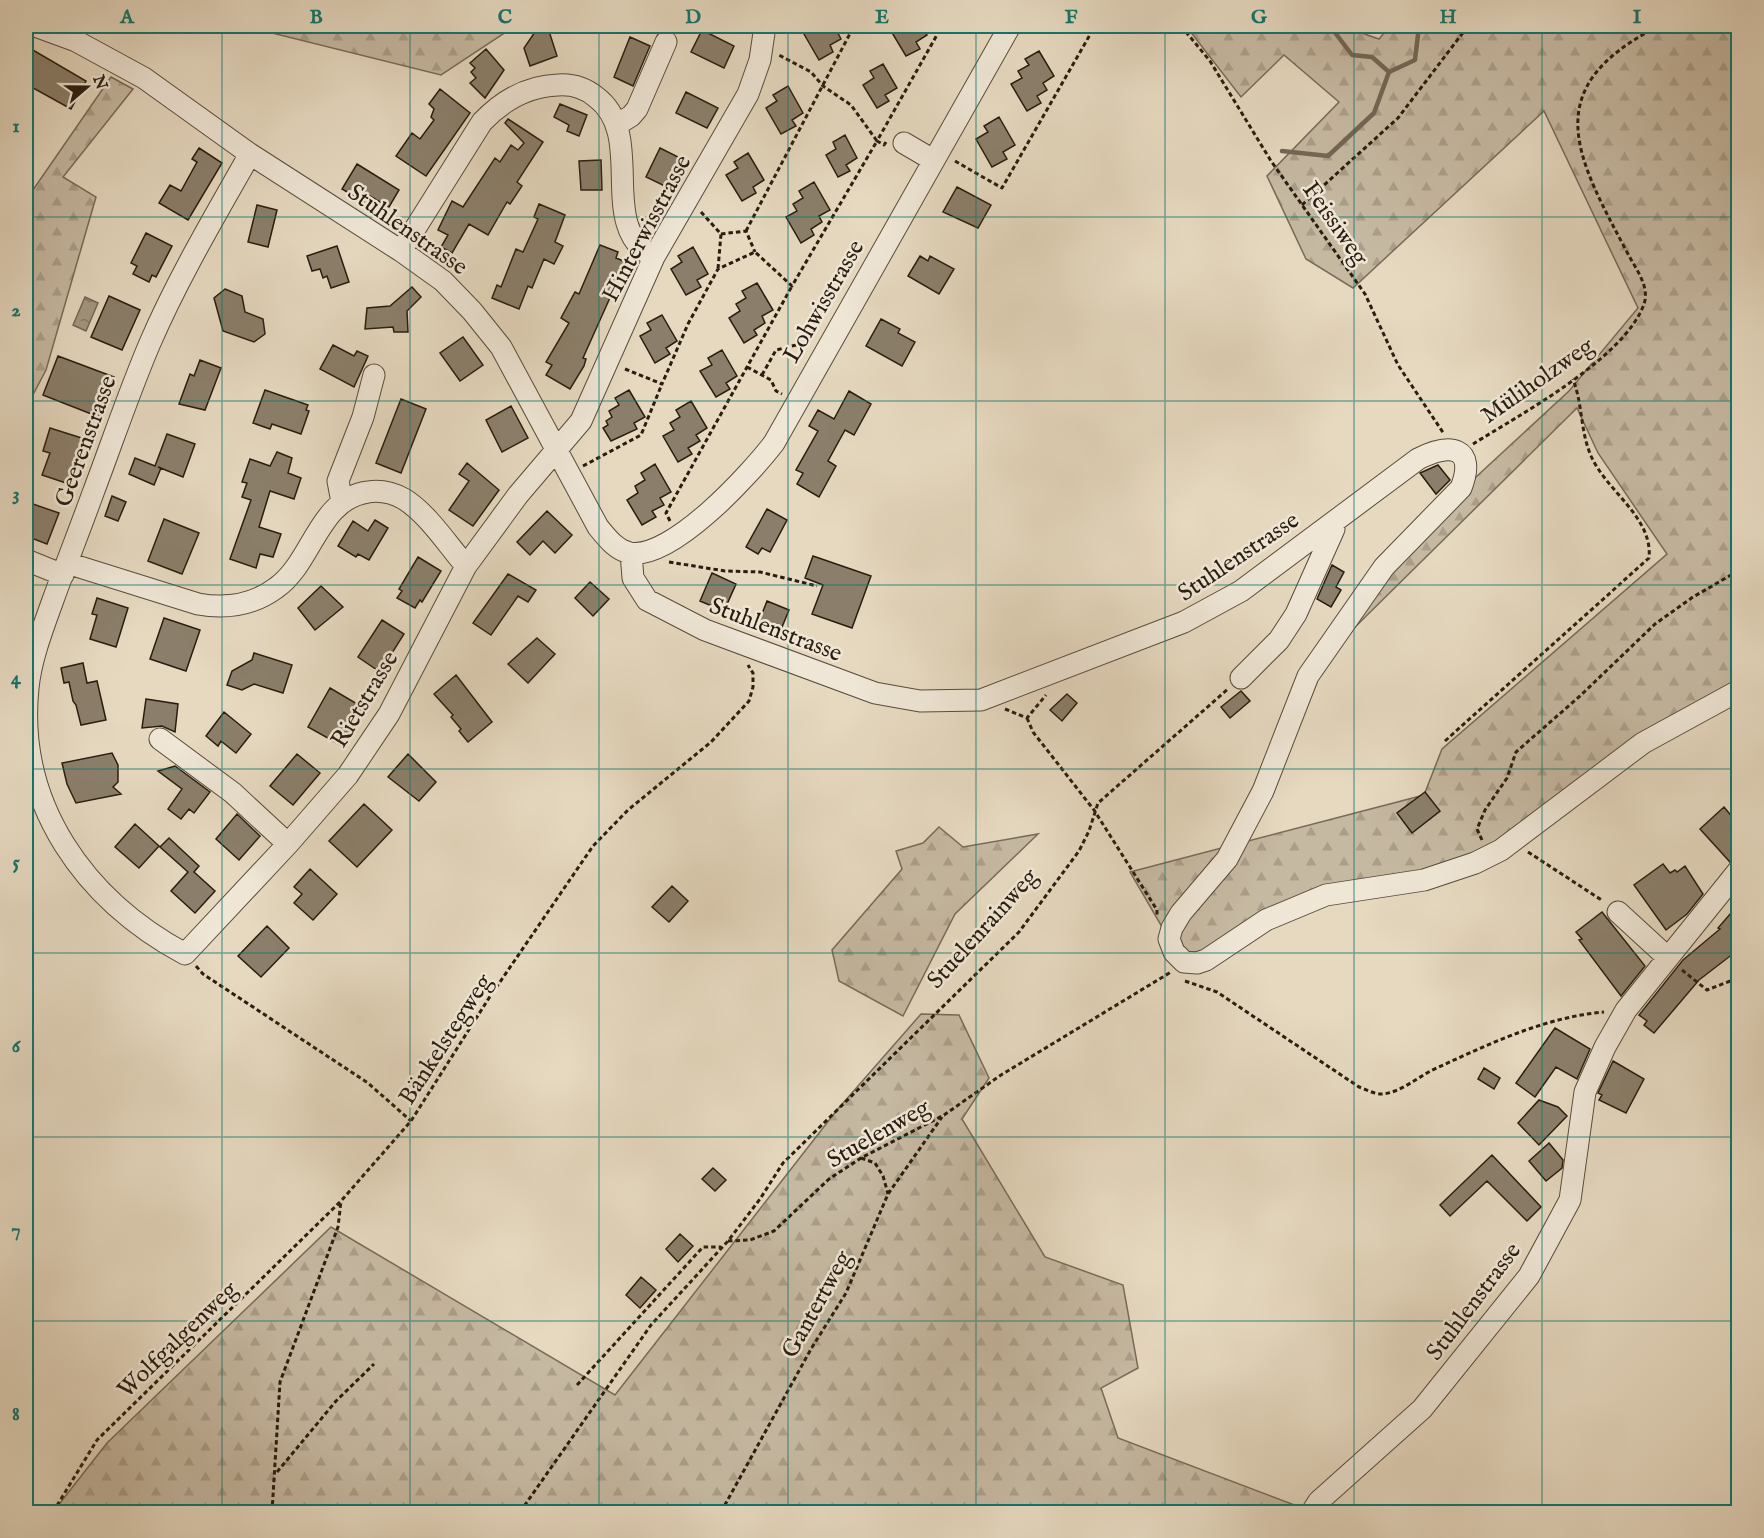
<svg xmlns="http://www.w3.org/2000/svg" width="1764" height="1538" viewBox="0 0 1764 1538" font-family="'IM FELL English',serif">
  <style>
    .forest { fill: url(#forest-firs); stroke: #786b58; stroke-width: 1.5 }
    .water { fill: url(#water-ripples); stroke: #746755; stroke-width: 1.5 }
    .lines { fill: none; stroke-linecap: round; stroke-linejoin: round }
    .stream { stroke: #746755; stroke-width: 4.5 }
    .building { fill: #8b7f6b; stroke: #291d0f; stroke-width: 1.5 }
    .minor-casing { stroke: #584c3b; stroke-width: 23 }
    .path { stroke: #291d0f; stroke-width: 3; stroke-dasharray: 4.5 3; stroke-linecap: butt }
    .minor { stroke: #efe6d6; stroke-width: 21 }
    .grid { fill: none; stroke: #0f766e; stroke-width: 1.5; stroke-opacity: 0.55 }
    .labels { text-anchor: middle; stroke-width: 5; stroke-linejoin: round; paint-order: stroke }
    .street-label { font-size: 24px; fill: #291d0f; stroke: #efe6d6 }
    .neatline { fill: none; stroke: #0f766e; stroke-width: 2 }
    .grid-label { font-size: 20px; text-anchor: middle; font-weight: bold; fill: #0f766e }
  </style>
  <defs>
    <pattern id="forest-firs" width="22" height="20" patternUnits="userSpaceOnUse" patternTransform="scale(1.5)"><rect width="22" height="20" fill="#c6b9a2"/><path d="M5 1l3.5 6h-7zM16 11l3.5 6h-7z" fill="#aa9f8a"/></pattern>
    <pattern id="water-ripples" width="26" height="14" patternUnits="userSpaceOnUse" patternTransform="scale(1.5)"><rect width="26" height="14" fill="#a69984"/><path d="M2 4q2-2 4 0t4 0M15 11q2-2 4 0t4 0" fill="none" stroke="#877c6a"/></pattern>
  </defs>
  <rect width="100%" height="100%" fill="#e6d9c0"/>
  <filter id="stains"><feTurbulence type="fractalNoise" baseFrequency=".00333" numOctaves="4"/><feColorMatrix values="0 0 0 0 .2 0 0 0 0 .09 0 0 0 0 .02 0 0 0 .5 -.17"/></filter>
  <radialGradient id="worn" r=".72"><stop offset=".6" stop-color="#630" stop-opacity="0"/><stop offset="1" stop-color="#630" stop-opacity=".3"/></radialGradient>
  <!-- forest -->
  <path class="forest" d="M244 26H515L441 75Z
    M1186 26H1352L1356 31 1379 39 1390 26H1738V691L1501 850 1326 895 1197 963 1169 939 1130 872 1424 795 1442 749 1667 554 1598 453 1577 408 1349 633 1423 526 1569 391 1638 308 1544 111 1353 288 1306 259 1267 176 1339 102 1284 55 1241 97Z
    M111 77 133 89 63 177 96 197 46 370 26 408V200Z
    M939 827 963 847 1038 834 955 914 903 1016 839 981 832 950 902 869 896 851 923 843Z
    M921 1014 959 1015 989 1078 962 1119 1045 1257 1123 1285 1138 1368 1101 1388 1118 1438 1297 1506 1295 1512H53L107 1443 331 1227 615 1395 837 1110Z"/>
  <!-- water -->
  <path class="water" d="M85 297 98 303 86 331 73 325Z"/>
  <g class="lines">
    <!-- stream -->
    <path class="stream" d="M339 26 390 28 411 26
      M1330 26 1352 55 1372 57 1389 72 1415 60 1419 26
      M1282 151 1328 156 1374 113 1389 72"/>
  </g>
  <!-- building -->
  <path class="building" d="M817 26H834L841 39 830 45 833 52 819 60 804 34Z
    M901 26H921L927 35 916 42 920 49 906 56 891 31Z
    M548 28 557 56 530 66 524 48 535 32Z
    M702 30 734 46 724 68 691 52Z
    M630 37 650 46 633 86 614 77Z
    M26 46 86 81 71 109 26 84Z
    M486 49 504 70 485 98 470 83 476 78 471 72 475 68 470 63Z
    M1039 51 1054 76 1043 83 1047 90 1037 96 1041 103 1027 111 1011 84 1022 78 1018 71 1029 65 1025 59Z
    M883 64 897 88 885 95 889 101 877 108 863 85 874 78 870 71Z
    M788 86 803 113 792 120 796 126 781 134 766 108 777 101 773 95Z
    M440 89 470 113 426 176 396 156 412 133 420 139 434 120 431 117 434 109 429 104Z
    M686 92 718 108 707 128 676 113Z
    M560 104 587 115 579 136 567 131 569 125 554 117Z
    M999 117 1015 145 1003 152 1007 159 992 167 976 139 988 132 984 126Z
    M508 119 543 142 517 182 522 186 510 204 507 202 488 235 469 224 452 253 441 247 448 235 438 230 452 201 463 207 495 158 500 162 511 145 518 150 524 143 505 123Z
    M845 135 857 158 846 165 850 171 838 177 826 155 836 149 833 142Z
    M199 148 222 163 188 220 159 203 170 185 181 191 197 162 192 159Z
    M660 148 686 161 673 190 646 177Z
    M748 153 764 180 753 187 756 193 742 201 726 175 738 168 734 162Z
    M601 160 602 190H581L579 161Z
    M357 164 399 190 389 207 368 195 364 202 342 189Z
    M814 182 830 210 819 216 822 222 811 229 814 235 801 243 786 217 797 211 793 204 803 198 799 191Z
    M957 187 991 205 978 228 943 212Z
    M539 204 565 215 555 242 563 246 554 264 544 259 532 288 528 286 519 309 492 298 497 285 501 287 516 249 523 252 538 219 534 217Z
    M257 205 277 210 268 247 248 242Z
    M146 233 172 246 156 277 152 275 149 282 133 274 137 266 131 263Z
    M600 245 618 252 616 258 626 262 583 358 586 359 584 366 570 389 546 375 552 365 546 362 569 323 561 318 575 292 579 294Z
    M337 246 349 282 331 288 327 276 323 278 320 269 312 271 307 256Z
    M693 247 708 274 697 280 701 287 686 295 671 269 682 262 678 256Z
    M920 256 928 261 930 256 954 269 939 294 908 276Z
    M757 283 773 310 762 316 765 323 754 330 757 335 744 343 729 318 740 311 736 304 746 298 742 291Z
    M412 287 421 297 407 311 408 332H394L393 327 365 329 367 308 390 306Z
    M225 289 242 296 245 312 263 319 265 334 254 342 223 331 214 298Z
    M109 296 140 310 122 350 91 337Z
    M662 315 677 341 666 348 670 354 655 363 640 336 651 330 647 323Z
    M881 319 900 329 898 333 915 342 902 366 866 346Z
    M463 337 483 365 460 381 440 353Z
    M333 345 354 356 357 351 368 356 354 387 320 369Z
    M722 350 737 376 726 383 730 389 716 397 700 371 712 365 708 358Z
    M58 356 114 377 99 417 43 395Z
    M200 360 221 368 205 410 179 404 190 374 194 376Z
    M265 390 308 405 306 410 309 411 301 434 272 424 270 429 253 423Z
    M629 390 645 417 634 423 637 429 611 441 603 428 608 425 606 421 612 417 609 411 619 405 615 398Z
    M849 391 871 404 854 435 845 430 828 461 836 466 819 497 797 484 803 473 796 470 818 431 809 426 818 410 834 419Z
    M401 399 426 409 401 473 376 463Z
    M691 401 707 428 696 435 700 441 688 448 692 454 678 462 663 436 674 430 670 423 680 417 676 410Z
    M511 406 528 438 502 452 486 420Z
    M50 428 88 440 72 485 42 475 50 453 43 451Z
    M167 434 195 444 183 477 158 467 161 468 154 485 129 474 135 458 155 466Z
    M277 452 292 458 288 473 301 478 294 499 270 491 259 527 281 534 273 557 260 554 256 568 230 559 251 500 242 497 247 483 242 482 250 459 270 466Z
    M467 463 499 490 473 526 449 510 469 481 459 474Z
    M655 464 671 492 660 498 664 505 652 511 656 517 642 525 627 500 638 493 635 486 645 480 641 473Z
    M1438 465 1450 480 1436 494 1420 473Z
    M112 496 126 502 118 521 105 516Z
    M30 503 59 513 47 544 26 536V515Z
    M767 509 787 520 770 552 762 548 758 554 746 547Z
    M547 511 572 535 555 553 543 541 530 555 517 542Z
    M164 519 199 533 182 574 148 561Z
    M375 520 388 528 369 560 358 554 356 557 338 546 353 521 368 531Z
    M813 556 871 576 852 628 812 614 823 585 805 578Z
    M418 557 441 571 422 602 420 600 415 608 397 598 402 591 399 589Z
    M1332 565 1344 572 1336 587 1341 590 1331 607 1317 599Z
    M712 573 736 584 724 611 700 601Z
    M508 574 536 590 528 602 518 596 491 635 473 623Z
    M590 582 609 599 593 616 575 598Z
    M321 586 343 607 315 630 298 608Z
    M97 598 128 608 116 647 90 639 97 615 92 614Z
    M767 601 789 610 780 632 758 624Z
    M164 618 200 630 186 671 150 659Z
    M382 620 404 634 380 672 358 657Z
    M537 638 555 654 528 683 508 664Z
    M254 653 292 665 283 693 254 684 242 690 227 685 232 671 252 660Z
    M83 663 87 683 97 681 106 720 81 725 76 705 73 701 69 682 64 683 61 668Z
    M456 675 492 722 468 742 459 731 461 729 451 717 453 715 434 694Z
    M330 688 364 708 342 746 308 727Z
    M1241 691 1250 701 1230 718 1221 707Z
    M1067 694 1077 703 1062 721 1050 710Z
    M146 699 178 704 175 732 162 726 142 728Z
    M224 712 251 734 236 753 221 741 218 746 206 736Z
    M112 753 118 765V782L113 787 121 794 76 803 67 784 62 763Z
    M297 754 320 773 293 805 270 786Z
    M408 754 436 782 419 801 388 777Z
    M175 766 210 792 194 813 189 809 181 819 168 809 182 789 158 771Z
    M1425 792 1440 811 1412 833 1397 813Z
    M364 804 392 830 357 867 329 841Z
    M1724 807 1738 824V858L1730 862 1700 829Z
    M237 814 260 836 239 860 216 839Z
    M135 824 159 846 139 868 115 847Z
    M169 838 199 866 194 872 215 891 195 913 171 891 188 872 160 847Z
    M1663 864 1670 873 1675 870 1677 872 1685 866 1703 894 1687 914 1666 930 1634 885Z
    M310 869 337 894 313 920 294 903 302 894 294 887Z
    M672 886 688 901 669 922 652 907Z
    M1738 905V950L1699 980 1654 1033 1644 1025 1647 1021 1639 1015 1683 960 1720 929 1718 928Z
    M1602 912 1645 966 1621 996 1579 940 1582 939 1576 932Z
    M267 926 289 948 261 977 238 956Z
    M1555 1028 1590 1049 1577 1079 1556 1067 1535 1097 1516 1083Z
    M1613 1061 1644 1079 1626 1113 1599 1100 1602 1095 1598 1093Z
    M1484 1068 1500 1078 1494 1089 1478 1079Z
    M1539 1100 1558 1107 1567 1116 1539 1145 1518 1123Z
    M1549 1143 1563 1160 1562 1168 1546 1181 1529 1161Z
    M1492 1155 1541 1207 1527 1221 1487 1181 1450 1216 1440 1205Z
    M713 1168 726 1180 715 1191 702 1179Z
    M680 1234 693 1246 678 1262 666 1249Z
    M641 1277 656 1290 640 1308 626 1295Z"/>
  <g class="lines">
    <!-- minor casing -->
    <g class="minor-casing">
      <path id="minor" d="M35 26 76 41 144 78 250 154 401 251 443 281 472 311 501 347 598 527C607 538 616 550 630 553 672 560 750 474 774 443L1010 26
        M618 124 631 116 637 109 666 42
        M904 143 933 160
        M250 154C215 216 178 278 150 343 129 392 112 443 93 493 80 529 66 564 53 600 43 628 31 658 28 688 16 805 85 900 185 954L288 844 348 775 389 714 466 566 518 495 581 421 654 257 748 94 760 60 765 26
        M401 251 482 122C503 100 527 86 558 85 572 84 585 88 596 97 648 136 595 226 654 257
        M342 502 338 481 363 417 374 375
        M631 553 633 578 647 600 705 630 875 693 920 701 981 700 1184 622 1241 591 1418 459C1450 442 1477 447 1461 488L1384 567 1308 676 1263 791 1227 859 1181 913 1172 928 1169 939 1174 952 1184 962 1197 963 1206 960 1266 920 1326 895 1424 880 1475 863 1501 850 1643 743 1738 691
        M26 560 63 575
        M67 563 198 604C226 609 253 605 276 588 313 562 318 499 368 492 380 490 393 493 404 499 428 514 447 544 466 566
        M1241 678 1279 640 1296 614 1334 529 1332 524
        M160 739 233 793 288 844
        M1618 912 1667 957
        M1312 1512 1319 1501 1422 1409 1529 1276 1570 1200 1585 1092 1605 1047 1626 1010 1738 871"/>
    </g>
    <!-- path -->
    <path class="path" d="M1181 26 1210 61 1271 161 1365 294 1398 365 1444 434
      M886 142 884 145 877 141 942 26
      M955 161 1002 188 1095 26
      M1302 205 1398 118 1468 26
      M701 212 721 234 718 269
      M746 231 854 26
      M721 234 746 231 755 252
      M747 367 771 380 776 391 782 394
      M625 369 662 384 688 324 718 269 755 252 792 286 877 141 851 105 823 86 811 72 779 55
      M762 375 776 350 800 344
      M1473 444C1521 414 1625 358 1644 304 1650 287 1636 269 1628 254 1576 156 1536 88 1659 26
      M583 466 641 435 662 384
      M670 521 666 513 792 286
      M669 562 725 571 760 572 817 586
      M1005 709 1027 718 1046 695
      M1027 718 1033 732 1094 810 1157 910V916
      M1445 741 1649 558C1653 517 1607 492 1591 456 1580 430 1583 406 1573 379
      M1482 840 1477 829 1485 810 1507 778 1516 752 1580 696 1655 624 1693 597 1738 571
      M1528 852 1603 901
      M196 966 203 974 368 1083 411 1121
      M1682 970 1707 990 1738 978
      M1185 981 1217 992 1359 1087C1365 1089 1374 1094 1381 1094 1400 1094 1421 1074 1439 1067 1491 1043 1546 1017 1604 1012
      M861 1158 875 1163 883 1176 888 1194
      M728 1241 750 1240 774 1231 829 1179 861 1158 944 1115 1001 1075 1171 972
      M577 1385 703 1247H721
      M277 1472 336 1401 374 1364
      M53 1512 97 1440 341 1201 411 1121 489 998 593 846 628 810 711 742 749 701 753 687V673L748 665
      M272 1512 280 1382 338 1227 341 1201
      M520 1512 651 1325 728 1241 760 1199 783 1163 1019 932 1079 851 1089 831 1098 803 1228 689
      M721 1512 811 1349 846 1293 888 1194 942 1117"/>
    <!-- minor -->
    <use href="#minor" class="minor"/>
  </g>
  <!-- grid -->
  <path class="grid" d="M222 26V1512M410 26V1512M599 26V1512M788 26V1512M976 26V1512M1165 26V1512M1354 26V1512M1542 26V1512M26 217H1738M26 401H1738M26 585H1738M26 769H1738M26 953H1738M26 1137H1738M26 1321H1738"/>
  <g class="labels">
    <!-- street labels -->
    <g class="street-label">
      <text transform="translate(1336 223) rotate(55)" y="8">Feissiweg</text>
      <text transform="translate(646 228) rotate(-62)" y="8">Hinterwisstrasse</text>
      <text transform="translate(408 229) rotate(35)" y="8">Stuhlenstrasse</text>
      <text transform="translate(823 301) rotate(-60)" y="8">Lohwisstrasse</text>
      <text transform="translate(1537 380) rotate(-35)" y="8">Müliholzweg</text>
      <text transform="translate(85 441) rotate(-70)" y="8">Geerenstrasse</text>
      <text transform="translate(1238 556) rotate(-34)" y="8">Stuhlenstrasse</text>
      <text transform="translate(776 629) rotate(21)" y="8">Stuhlenstrasse</text>
      <text transform="translate(364 699) rotate(-59)" y="8">Rietstrasse</text>
      <text transform="translate(982 928) rotate(-48)" y="8">Stuelenrainweg</text>
      <text transform="translate(445 1039) rotate(-57)" y="8">Bänkelstegweg</text>
      <text transform="translate(878 1133) rotate(-30)" y="8">Stuelenweg</text>
      <text transform="translate(1473 1301) rotate(-53)" y="8">Stuhlenstrasse</text>
      <text transform="translate(816 1304) rotate(-61)" y="8">Gantertweg</text>
      <text transform="translate(177 1339) rotate(-44)" y="8">Wolfgalgenweg</text>
    </g>
  </g>
  <!-- margin -->
  <rect width="1764" height="1538" fill="none" stroke="#e6d9c0" stroke-width="66"/>
  <!-- north arrow -->
  <g transform="translate(87 87) rotate(70)" stroke="#efe6d6" stroke-width="4.5" paint-order="stroke">
  <path d="M0-4.5L10 22L0 15L-10 22Z" fill="#291d0f"/>
  <text y="-9" font-size="16" font-weight="bold" text-anchor="middle" fill="#291d0f">N</text>
  </g>
  <rect x="33" y="33" width="1698" height="1472" class="neatline"/>
  <g class="grid-label">
    <text x="127" y="23">A</text>
    <text x="316" y="23">B</text>
    <text x="505" y="23">C</text>
    <text x="693" y="23">D</text>
    <text x="882" y="23">E</text>
    <text x="1071" y="23">F</text>
    <text x="1259" y="23">G</text>
    <text x="1448" y="23">H</text>
    <text x="1637" y="23">I</text>
    <text x="16" y="132">1</text>
    <text x="16" y="316">2</text>
    <text x="16" y="500">3</text>
    <text x="16" y="684">4</text>
    <text x="16" y="868">5</text>
    <text x="16" y="1052">6</text>
    <text x="16" y="1236">7</text>
    <text x="16" y="1420">8</text>
  </g>
  <rect width="100%" height="100%" filter="url(#stains)"/>
  <rect width="100%" height="100%" fill="url(#worn)"/>
</svg>
